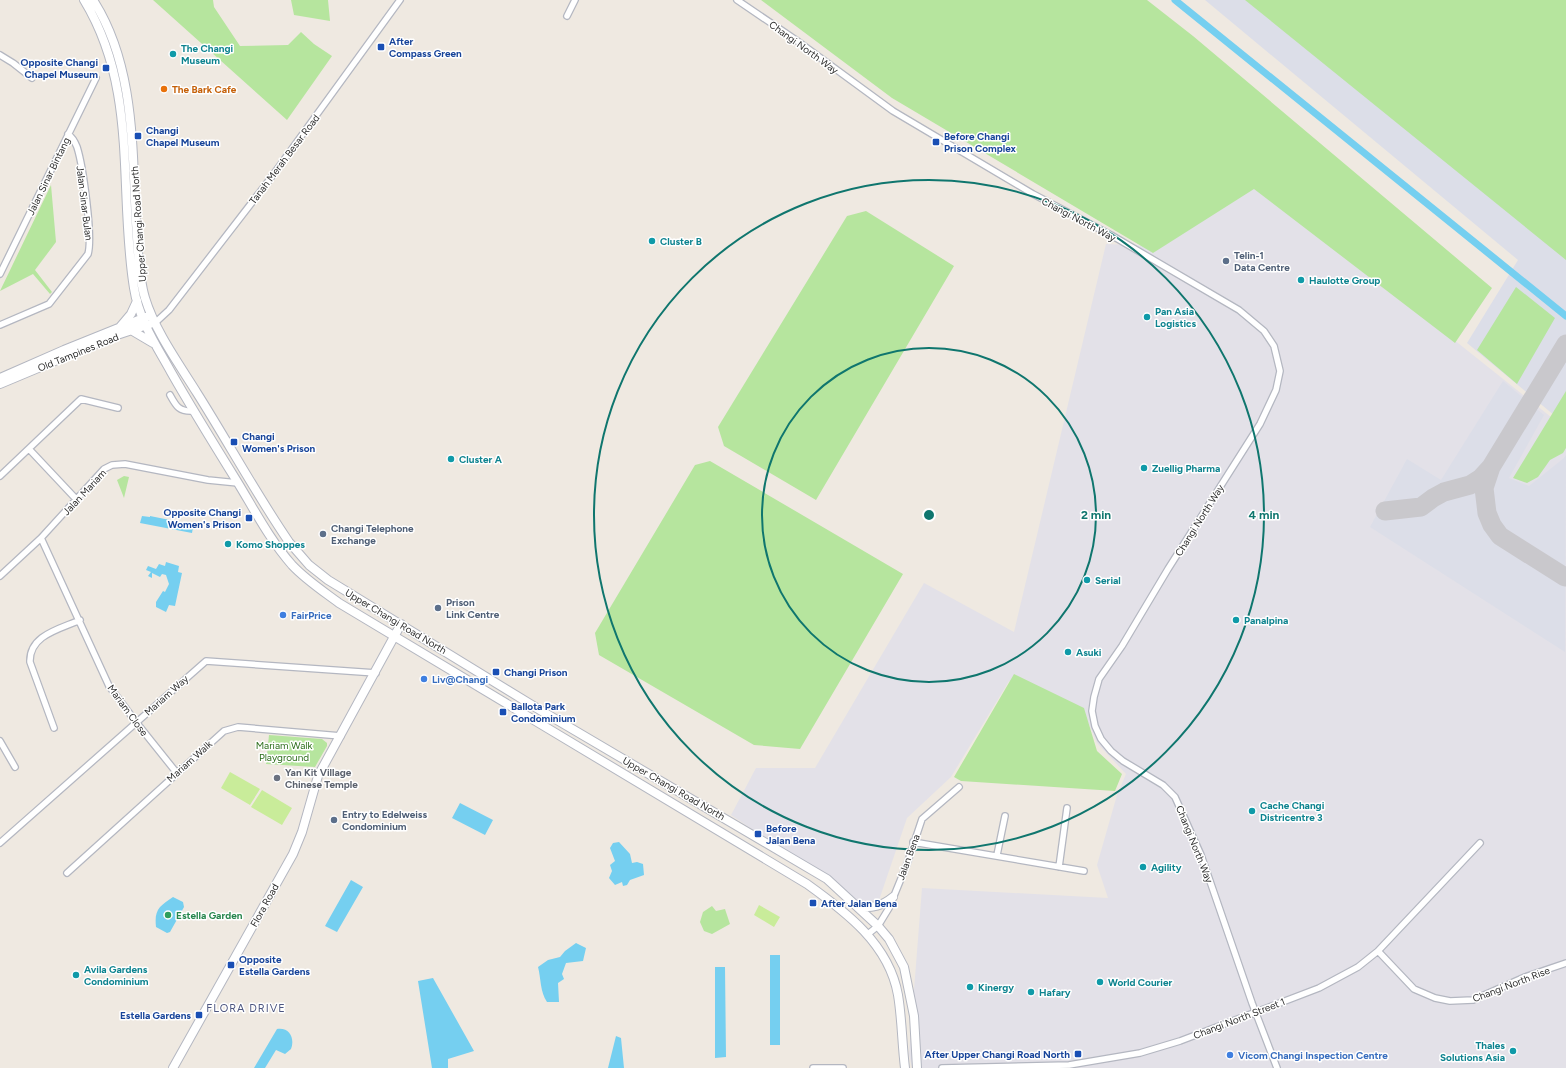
<svg xmlns="http://www.w3.org/2000/svg" width="1566" height="1068" viewBox="0 0 1566 1068" font-family="Figtree,sans-serif">
  <style>
    .industrial { fill: #e3e1e8 }
    .airport { fill: #dcdee8 }
    .green { fill: #b6e59e }
    .pitch { fill: #c9ec9a }
    .water { fill: #75cff0 }
    .lines { fill: none; stroke-linecap: round; stroke-linejoin: round }
    .canal { stroke: #75cff0; stroke-width: 7 }
    .taxiway { stroke: #c9c8cc; stroke-width: 19 }
    .street-casing { stroke: #b4b7c1; stroke-width: 8 }
    .secondary-casing { stroke: #b4b7c1; stroke-width: 10 }
    .street { stroke: #fff; stroke-width: 5.5 }
    .secondary { stroke: #fff; stroke-width: 8 }
    .ring { fill: none; stroke: #0f766e; stroke-width: 2 }
    .transit-dot { fill: #1a4fb4; stroke: #fff; stroke-width: 1.5 }
    .culture-dot { fill: #0f9aa8; stroke: #fff; stroke-width: 1.5 }
    .food-dot { fill: #e8710a; stroke: #fff; stroke-width: 1.5 }
    .service-dot { fill: #5c6f8a; stroke: #fff; stroke-width: 1.5 }
    .shop-dot { fill: #3f7fe0; stroke: #fff; stroke-width: 1.5 }
    .worship-dot { fill: #6b7280; stroke: #fff; stroke-width: 1.5 }
    .leisure-dot { fill: #2e9e5b; stroke: #fff; stroke-width: 1.5 }
    .labels { text-anchor: middle; stroke-width: 3; stroke-linejoin: round; paint-order: stroke }
    .transit-label { font-size: 10px; font-weight: bold; fill: #164399; stroke: #fff; text-anchor: start }
    .street-label { font-size: 10px; fill: #2e2e2e; stroke: #fff }
    .culture-label { font-size: 10px; font-weight: bold; fill: #0d838f; stroke: #fff; text-anchor: start }
    .food-label { font-size: 10px; font-weight: bold; fill: #c56008; stroke: #fff; text-anchor: start }
    .service-label { font-size: 10px; font-weight: bold; fill: #4e5e75; stroke: #fff; text-anchor: start }
    .shop-label { font-size: 10px; font-weight: bold; fill: #366cbe; stroke: #fff; text-anchor: start }
    .park-label { font-size: 10px; fill: #2c6e1b; stroke: #fff }
    .worship-label { font-size: 10px; font-weight: bold; fill: #5b616d; stroke: #fff; text-anchor: start }
    .leisure-label { font-size: 10px; font-weight: bold; fill: #27864d; stroke: #fff; text-anchor: start }
    .neighbourhood-label { font-size: 11px; letter-spacing: 1px; fill: #4d5680; stroke: #fff }
    .centre { fill: #0f766e; stroke: #fff; stroke-width: 2 }
    .ring-label { font-size: 12px; text-anchor: middle; font-weight: bold; fill: #0f766e; stroke: #fff; stroke-width: 3; stroke-linejoin: round; paint-order: stroke }
  </style>
  <rect width="100%" height="100%" fill="#efe9e1"/>
  <!-- industrial -->
  <path class="industrial" d="M1256 182 1566 429V1068H912L909 1054 922 888 1108 898 1097 865 1117 795 1126 774 1097 743 1085 715 1009 681 951 777 907 818 875 912 731 815 756 768H815L924 583 1014 632 1106 244 1153 246Z"/>
  <!-- airport -->
  <path class="airport" d="M1205 0H1566V425L1467 343 1518 260Z
    M1503 381 1544 415 1509 478 1529 486 1564 458 1566 455 1565 652 1370 527 1407 459 1441 480Z"/>
  <!-- green -->
  <path class="green" d="M153 0H213L214 7 240 46 288 45 301 32 314 44 332 56 287 120Z
    M291 0H328L330 21 294 15Z
    M761 0H1147L1193 36 1492 288 1455 343 1254 189 1153 253 892 98Z
    M1245 0H1566V260Z
    M51 185 56 242 35 270 52 292 50 294 33 274 0 291Z
    M866 211 954 266 816 500 724 446 718 427 847 216Z
    M1516 287 1555 318 1517 384 1477 350Z
    M1566 391V448L1563 453 1550 460 1538 477 1527 483 1513 478Z
    M710 461 903 574 800 749 754 745 599 655 595 633 695 465Z
    M124 476 129 477 124 498 117 480Z
    M1014 674 1084 708 1097 751 1122 774 1115 791 961 781 954 777Z
    M269 735 322 739 327 743V746L315 767 266 764Z
    M712 906 716 911 725 909 730 924 712 934 704 931 700 922 703 912Z"/>
  <!-- pitch -->
  <path class="pitch" d="M230 772 260 789 250 805 221 788Z
    M262 790 292 808 282 825 251 807Z
    M759 905 780 917 774 927 754 915Z"/>
  <!-- water -->
  <path class="water" d="M142 516 150 517V516L185 523V525L193 527 192 533 140 523Z
    M166 562 179 566 178 572 182 573 175 606 169 605 166 612 156 607V602L163 591 165 592 169 584 166 575 162 574 160 577 152 573V578L148 576 151 572 146 570 148 566 156 569 159 564 165 566Z
    M460 803 493 820 485 835 452 818Z
    M619 842 630 854 632 863 637 862 643 864 644 875 630 880 627 885 623 886 622 882 615 885 609 878 612 871 610 865 615 861 610 848 613 843Z
    M351 880 363 887 337 932 325 926Z
    M173 897 183 902 184 907 170 932 167 933 156 927C154 909 160 906 173 897Z
    M576 943 586 948 583 961 566 963 562 974 564 979 558 983 559 1002H547C540 992 541 978 538 967L548 960 560 957 565 951Z
    M770 955H780V1045H770Z
    M715 967H725L726 1057 715 1058Z
    M433 978 474 1051 448 1059V1068H432L418 981Z
    M277 1029C290 1027 295 1039 291 1049L285 1054 276 1050 265 1068H254Z
    M616 1036 621 1038 624 1068H608Z"/>
  <g class="lines">
    <!-- canal -->
    <path class="canal" d="M1175 0 1566 316"/>
    <!-- taxiway -->
    <path class="taxiway" d="M1491 467 1484 488 1487 513 1492 525 1500 536 1565 577
      M1385 511 1421 507 1433 498 1444 492 1470 485 1481 478 1491 467 1566 344"/>
    <!-- street casing -->
    <g class="street-casing">
      <path id="street" d="M737 0 796 40 893 111 1033 194 1111 235 1239 310 1264 331 1274 346 1280 371 1276 390 1260 424 1168 569 1122 646 1099 679 1094 697 1092 711 1095 726 1101 739 1111 751 1123 761 1163 785 1175 797 1201 855 1252 1003 1277 1068
        M567 16 575 0
        M0 55 13 63 32 78
        M0 274 96 78
        M156 322 169 310 270 179 400 0
        M0 325 49 304 88 254C93 237 83 166 77 147 75 142 72 137 68 134
        M170 395C176 406 179 412 193 411
        M29 449 76 499
        M0 476 81 399 118 408
        M41 538 109 686 136 722 176 772
        M0 576 41 538 104 469 112 465 125 464 208 480 238 483
        M54 728 30 662C29 635 60 629 80 620
        M0 741 15 767
        M913 842 1084 871
        M0 843 206 661 376 673
        M997 855 1005 816
        M1059 867 1067 808
        M67 873 224 731 238 727 341 736
        M868 934 878 926 889 908 907 864 922 819 959 787
        M1378 951 1414 989 1435 998 1450 1001 1473 1000 1525 977 1566 963
        M813 1068H843
        M942 1068 1069 1065 1140 1053 1180 1041 1319 988 1358 967 1378 951 1480 843"/>
    </g>
    <!-- secondary casing -->
    <g class="secondary-casing">
      <path id="secondary" d="M84 0C139 90 118 190 134 288 139 320 156 345 171 372 192 409 215 446 238 483 255 511 270 540 292 565 306 580 323 591 339 603L807 884C846 912 889 944 898 995 902 1019 902 1044 905 1068
        M93 0C135 65 132 148 136 223 138 247 138 275 145 298 155 331 179 364 197 393 228 442 256 494 289 542L309 565 328 580 540 710 827 879 878 926 889 939 904 967 914 1016 917 1068
        M120 327 131 314 137 301
        M131 330 153 343
        M0 378 64 350 146 317
        M0 384 117 335 150 324
        M859 907C873 908 882 906 893 897
        M173 1068 293 854 302 832 318 776 401 624"/>
    </g>
    <!-- street -->
    <use href="#street" class="street"/>
    <!-- secondary -->
    <use href="#secondary" class="secondary"/>
  </g>
  <!-- distance rings -->
  <g class="ring">
    <circle cx="929" cy="515" r="167"/>
    <circle cx="929" cy="515" r="335"/>
  </g>
  <!-- markers -->
  <g class="transit-dot">
    <rect x="377" y="43" width="8" height="8" rx="2"/>
    <rect x="102" y="64" width="8" height="8" rx="2"/>
    <rect x="134" y="132" width="8" height="8" rx="2"/>
    <rect x="932" y="138" width="8" height="8" rx="2"/>
    <rect x="230" y="438" width="8" height="8" rx="2"/>
    <rect x="245" y="514" width="8" height="8" rx="2"/>
    <rect x="492" y="668" width="8" height="8" rx="2"/>
    <rect x="499" y="708" width="8" height="8" rx="2"/>
    <rect x="754" y="830" width="8" height="8" rx="2"/>
    <rect x="809" y="899" width="8" height="8" rx="2"/>
    <rect x="227" y="961" width="8" height="8" rx="2"/>
    <rect x="195" y="1011" width="8" height="8" rx="2"/>
    <rect x="1074" y="1050" width="8" height="8" rx="2"/>
  </g>
  <g class="culture-dot">
    <circle cx="173" cy="54" r="4"/>
    <circle cx="652" cy="241" r="4"/>
    <circle cx="1301" cy="280" r="4"/>
    <circle cx="1147" cy="317" r="4"/>
    <circle cx="451" cy="459" r="4"/>
    <circle cx="1144" cy="468" r="4"/>
    <circle cx="228" cy="544" r="4"/>
    <circle cx="1087" cy="580" r="4"/>
    <circle cx="1236" cy="620" r="4"/>
    <circle cx="1068" cy="652" r="4"/>
    <circle cx="1252" cy="811" r="4"/>
    <circle cx="1143" cy="867" r="4"/>
    <circle cx="76" cy="975" r="4"/>
    <circle cx="1100" cy="982" r="4"/>
    <circle cx="970" cy="987" r="4"/>
    <circle cx="1031" cy="992" r="4"/>
    <circle cx="1513" cy="1051" r="4"/>
  </g>
  <circle class="food-dot" cx="164" cy="89" r="4"/>
  <g class="service-dot">
    <circle cx="1226" cy="261" r="4"/>
    <circle cx="323" cy="534" r="4"/>
    <circle cx="438" cy="608" r="4"/>
    <circle cx="334" cy="820" r="4"/>
  </g>
  <g class="shop-dot">
    <circle cx="283" cy="615" r="4"/>
    <circle cx="424" cy="679" r="4"/>
    <circle cx="1230" cy="1055" r="4"/>
  </g>
  <circle class="worship-dot" cx="277" cy="778" r="4"/>
  <circle class="leisure-dot" cx="168" cy="915" r="4"/>
  <g class="labels">
    <!-- transit labels -->
    <g class="transit-label">
      <text x="389" y="45">After<tspan x="389" dy="12">Compass Green</tspan></text>
      <text x="98" y="66" text-anchor="end">Opposite Changi<tspan x="98" dy="12">Chapel Museum</tspan></text>
      <text x="146" y="134">Changi<tspan x="146" dy="12">Chapel Museum</tspan></text>
      <text x="944" y="140">Before Changi<tspan x="944" dy="12">Prison Complex</tspan></text>
      <text x="242" y="440">Changi<tspan x="242" dy="12">Women's Prison</tspan></text>
      <text x="241" y="516" text-anchor="end">Opposite Changi<tspan x="241" dy="12">Women's Prison</tspan></text>
      <text x="504" y="676">Changi Prison</text>
      <text x="511" y="710">Ballota Park<tspan x="511" dy="12">Condominium</tspan></text>
      <text x="766" y="832">Before<tspan x="766" dy="12">Jalan Bena</tspan></text>
      <text x="821" y="907">After Jalan Bena</text>
      <text x="239" y="963">Opposite<tspan x="239" dy="12">Estella Gardens</tspan></text>
      <text x="191" y="1019" text-anchor="end">Estella Gardens</text>
      <text x="1070" y="1058" text-anchor="end">After Upper Changi Road North</text>
    </g>
    <!-- street labels -->
    <g class="street-label">
      <text transform="translate(804 47) rotate(36)" y="4">Changi North Way</text>
      <text transform="translate(284 159) rotate(-53)" y="4">Tanah Merah Besar Road</text>
      <text transform="translate(48 176) rotate(-64)" y="4">Jalan Sinar Bintang</text>
      <text transform="translate(85 203) rotate(83)" y="4">Jalan Sinar Bulan</text>
      <text transform="translate(1079 219) rotate(28)" y="4">Changi North Way</text>
      <text transform="translate(138 224) rotate(-94)" y="4">Upper Changi Road North</text>
      <text transform="translate(78 352) rotate(-22)" y="4">Old Tampines Road</text>
      <text transform="translate(84 492) rotate(-47)" y="4">Jalan Mariam</text>
      <text transform="translate(1199 520) rotate(-58)" y="4">Changi North Way</text>
      <text transform="translate(396 621) rotate(31)" y="4">Upper Changi Road North</text>
      <text transform="translate(166 695) rotate(-42)" y="4">Mariam Way</text>
      <text transform="translate(128 710) rotate(54)" y="4">Mariam Close</text>
      <text transform="translate(189 761) rotate(-42)" y="4">Mariam Walk</text>
      <text transform="translate(674 788) rotate(30)" y="4">Upper Changi Road North</text>
      <text transform="translate(1195 844) rotate(68)" y="4">Changi North Way</text>
      <text transform="translate(908 857) rotate(-70)" y="4">Jalan Bena</text>
      <text transform="translate(264 905) rotate(-61)" y="4">Flora Road</text>
      <text transform="translate(1511 984) rotate(-21)" y="4">Changi North Rise</text>
      <text transform="translate(1239 1018) rotate(-21)" y="4">Changi North Street 1</text>
    </g>
    <!-- culture labels -->
    <g class="culture-label">
      <text x="181" y="52">The Changi<tspan x="181" dy="12">Museum</tspan></text>
      <text x="660" y="245">Cluster B</text>
      <text x="1309" y="284">Haulotte Group</text>
      <text x="1155" y="315">Pan Asia<tspan x="1155" dy="12">Logistics</tspan></text>
      <text x="459" y="463">Cluster A</text>
      <text x="1152" y="472">Zuellig Pharma</text>
      <text x="236" y="548">Komo Shoppes</text>
      <text x="1095" y="584">Serial</text>
      <text x="1244" y="624">Panalpina</text>
      <text x="1076" y="656">Asuki</text>
      <text x="1260" y="809">Cache Changi<tspan x="1260" dy="12">Districentre 3</tspan></text>
      <text x="1151" y="871">Agility</text>
      <text x="84" y="973">Avila Gardens<tspan x="84" dy="12">Condominium</tspan></text>
      <text x="1108" y="986">World Courier</text>
      <text x="978" y="991">Kinergy</text>
      <text x="1039" y="996">Hafary</text>
      <text x="1505" y="1049" text-anchor="end">Thales<tspan x="1505" dy="12">Solutions Asia</tspan></text>
    </g>
    <!-- food labels -->
    <g class="food-label">
      <text x="172" y="93">The Bark Cafe</text>
    </g>
    <!-- service labels -->
    <g class="service-label">
      <text x="1234" y="259">Telin-1<tspan x="1234" dy="12">Data Centre</tspan></text>
      <text x="331" y="532">Changi Telephone<tspan x="331" dy="12">Exchange</tspan></text>
      <text x="446" y="606">Prison<tspan x="446" dy="12">Link Centre</tspan></text>
      <text x="342" y="818">Entry to Edelweiss<tspan x="342" dy="12">Condominium</tspan></text>
    </g>
    <!-- shop labels -->
    <g class="shop-label">
      <text x="291" y="619">FairPrice</text>
      <text x="432" y="683">Liv@Changi</text>
      <text x="1238" y="1059">Vicom Changi Inspection Centre</text>
    </g>
    <!-- park labels -->
    <g class="park-label">
      <text x="284" y="749">Mariam Walk<tspan x="284" dy="12">Playground</tspan></text>
    </g>
    <!-- worship labels -->
    <g class="worship-label">
      <text x="285" y="776">Yan Kit Village<tspan x="285" dy="12">Chinese Temple</tspan></text>
    </g>
    <!-- leisure labels -->
    <g class="leisure-label">
      <text x="176" y="919">Estella Garden</text>
    </g>
    <!-- neighbourhood labels -->
    <g class="neighbourhood-label">
      <text x="246" y="1012">FLORA DRIVE</text>
    </g>
  </g>
  <circle cx="929" cy="515" r="6" class="centre"/>
  <g class="ring-label">
    <text x="1096" y="519">2 min</text>
    <text x="1264" y="519">4 min</text>
  </g>
</svg>
